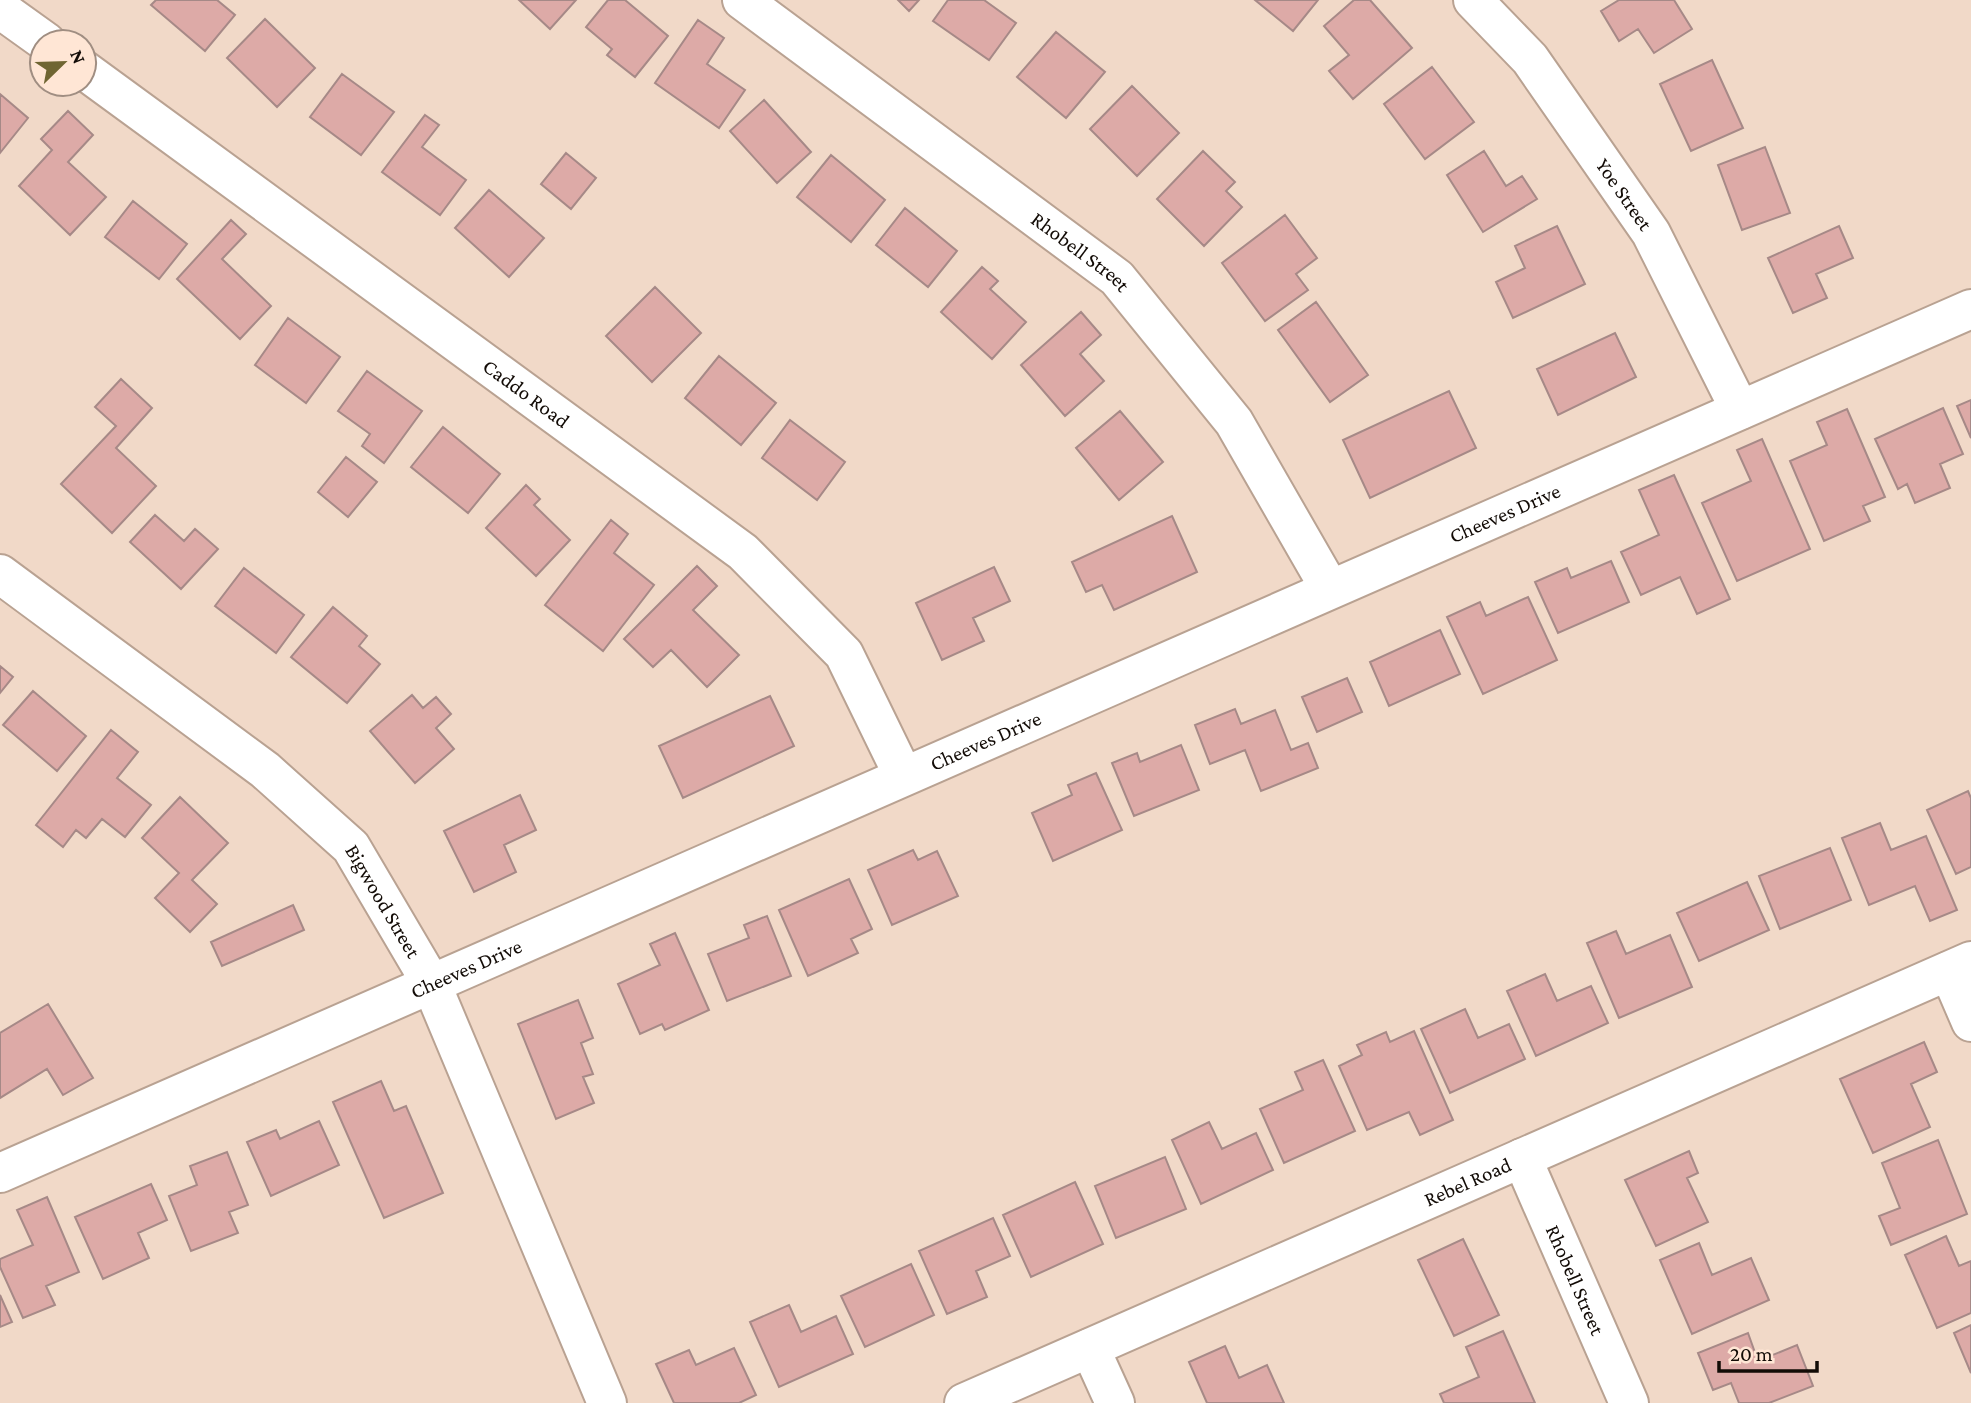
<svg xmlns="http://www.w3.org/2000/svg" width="1971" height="1403" viewBox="0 0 1971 1403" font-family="'Crimson Pro',serif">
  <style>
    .building { fill: #ddaaa7; stroke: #a68987; stroke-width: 2 }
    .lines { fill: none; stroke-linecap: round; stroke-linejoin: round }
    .street-casing { stroke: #b9a292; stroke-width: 42 }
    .secondary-casing { stroke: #b9a292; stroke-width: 42 }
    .street { stroke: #fff; stroke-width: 38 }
    .secondary { stroke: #fff; stroke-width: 38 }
    .labels { text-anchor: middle; stroke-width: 6; stroke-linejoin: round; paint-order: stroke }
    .street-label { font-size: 21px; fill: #120b06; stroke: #ffe6d5 }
  </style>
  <rect width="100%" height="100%" fill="#f1d9c8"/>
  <!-- building -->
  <path class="building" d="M156 0H217L235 15 205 51 151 5Z
    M519 0H576L550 29Z
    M608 0H625L668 36 635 77 607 55 612 49 586 27Z
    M898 0H919L909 11Z
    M948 0H984L1016 23 989 60 933 21Z
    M1255 0H1318L1293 31Z
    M1354 0H1370L1412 48 1353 99 1329 71 1349 55 1324 26Z
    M1619 0H1674L1692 29 1654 53 1638 29 1619 41 1601 11Z
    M265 19 315 68 277 107 227 58Z
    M698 20 724 38 707 64 745 90 719 128 655 83Z
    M1056 32 1105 72 1066 118 1017 77Z
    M1712 60 1743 128 1691 151 1660 84Z
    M1432 67 1474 122 1425 159 1384 104Z
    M342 74 394 112 361 155 310 117Z
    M1132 86 1179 133 1137 176 1090 129Z
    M0 94 28 118 0 153Z
    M764 100 811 152 777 183 730 131Z
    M68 111 93 135 68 162 106 197 70 235 19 186 52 150 41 139Z
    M425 115 439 125 422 147 466 180 440 215 382 172Z
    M1765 147 1790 213 1742 230 1718 165Z
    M1203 151 1235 182 1226 191 1242 207 1204 246 1157 199Z
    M1484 151 1506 186 1522 176 1537 199 1483 232 1447 175Z
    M566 153 596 178 571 209 541 184Z
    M831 155 885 200 851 242 797 197Z
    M489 190 544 238 509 277 455 228Z
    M133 201 187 244 159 279 105 237Z
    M905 208 957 251 928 287 876 245Z
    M1285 215 1317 258 1296 274 1308 290 1265 321 1222 263Z
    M231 220 246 234 222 259 271 306 240 339 177 279Z
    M1557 226 1585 284 1513 318 1496 282 1525 268 1515 246Z
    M1839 226 1853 258 1816 274 1827 298 1793 313 1768 258Z
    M982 267 998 281 990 289 1026 322 992 359 941 312Z
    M655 287 701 333 652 382 606 336Z
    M1316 302 1368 375 1330 402 1278 330Z
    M1081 312 1101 335 1080 354 1104 381 1065 416 1021 365Z
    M288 318 340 357 306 403 255 365Z
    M1615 333 1636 377 1558 415 1537 369Z
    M719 356 776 403 741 445 685 398Z
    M367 371 422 411 384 463 362 446 370 434 338 411Z
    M121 379 152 408 116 448 156 486 112 533 61 484 116 426 95 407Z
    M1449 391 1476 448 1370 498 1343 440Z
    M1971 400V438L1957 406Z
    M1943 408 1963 454 1940 464 1950 488 1915 503 1907 484 1898 489 1875 439Z
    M1847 409 1885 497 1863 506 1870 521 1824 541 1790 461 1827 445 1817 422Z
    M1120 411 1163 462 1119 500 1076 448Z
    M790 420 845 462 817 500 762 458Z
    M443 427 500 474 468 513 411 467Z
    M1762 439 1810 549 1737 581 1702 503 1751 481 1737 450Z
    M346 457 377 482 348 517 318 492Z
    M1674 475 1730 599 1697 614 1680 577 1641 595 1621 552 1659 535 1639 490Z
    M526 485 540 499 534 505 570 540 536 576 486 528Z
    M155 515 184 541 195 529 218 549 181 589 130 542Z
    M1172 516 1197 572 1114 610 1102 585 1086 592 1072 562Z
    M611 520 628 534 614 553 654 585 603 651 545 605Z
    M1611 561 1629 602 1558 633 1535 582 1567 568 1571 578Z
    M697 566 717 586 693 610 739 655 707 687 671 650 653 667 624 639Z
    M994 567 1010 601 973 618 984 641 942 660 916 603Z
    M244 568 304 615 276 653 215 606Z
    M1528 597 1557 660 1483 694 1447 617 1480 602 1486 616Z
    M333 607 367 636 359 646 380 664 347 703 291 657Z
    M1440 630 1460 674 1389 706 1370 662Z
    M0 666 13 677 0 693Z
    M1347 678 1362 712 1317 732 1302 697Z
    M33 691 86 736 57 771 3 725Z
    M412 695 423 708 436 697 451 714 436 728 454 749 415 783 370 731Z
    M770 696 794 746 683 798 659 746Z
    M1235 709 1241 724 1275 710 1291 750 1308 743 1318 768 1261 791 1245 750 1210 764 1195 725Z
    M111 730 138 752 117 778 151 805 125 837 102 819 86 838 76 830 63 847 36 825Z
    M1181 745 1199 790 1134 816 1112 763 1137 753 1140 762Z
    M1096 773 1122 830 1053 861 1032 813 1072 795 1068 785Z
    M1968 791 1971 798V867L1956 874 1927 810Z
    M520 795 536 830 504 845 516 872 474 892 444 831Z
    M180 797 228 843 192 880 217 904 190 932 155 898 179 873 142 838Z
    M1880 823 1891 850 1926 836 1957 910 1930 921 1915 886 1869 905 1842 838Z
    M1830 848 1851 900 1780 929 1759 876Z
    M913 850 918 860 937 851 958 896 892 925 868 870Z
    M849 879 872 929 851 939 858 953 808 976 779 910Z
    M1747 882 1769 930 1699 961 1677 913Z
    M293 905 304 930 222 966 211 942Z
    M767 916 791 976 727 1001 708 954 749 938 744 925Z
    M1616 931 1626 954 1670 935 1692 987 1619 1018 1587 943Z
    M675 933 709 1010 665 1030 662 1024 640 1034 618 984 660 965 650 944Z
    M1545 974 1557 1001 1591 986 1608 1023 1536 1056 1507 991Z
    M578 1000 593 1038 581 1043 593 1074 583 1077 594 1103 556 1119 518 1024Z
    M48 1004 93 1078 63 1095 47 1069 0 1098V1033Z
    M1465 1009 1478 1038 1509 1024 1525 1059 1450 1093 1421 1029Z
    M1414 1031 1453 1120 1420 1135 1409 1112 1367 1130 1339 1066 1362 1055 1357 1045 1386 1032 1390 1042Z
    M1924 1042 1937 1072 1911 1084 1930 1127 1873 1153 1840 1079Z
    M1323 1060 1355 1131 1284 1163 1260 1109 1303 1090 1295 1072Z
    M381 1081 394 1111 406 1106 443 1193 384 1218 333 1102Z
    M319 1121 339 1165 271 1196 247 1142 276 1130 280 1139Z
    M1209 1122 1222 1149 1256 1133 1273 1170 1201 1204 1172 1140Z
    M1938 1140 1967 1214 1891 1245 1879 1216 1900 1208 1882 1163Z
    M1689 1151 1698 1173 1687 1178 1708 1222 1656 1246 1625 1180Z
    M227 1152 248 1205 229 1212 238 1233 191 1251 169 1196 197 1185 190 1166Z
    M1165 1157 1186 1209 1116 1238 1095 1186Z
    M1075 1182 1103 1244 1031 1277 1003 1215Z
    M151 1184 167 1220 138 1233 149 1258 103 1279 75 1217Z
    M47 1197 79 1272 46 1286 55 1305 23 1318 0 1267V1259L33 1245 17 1210Z
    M993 1218 1010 1256 976 1271 987 1297 947 1314 919 1251Z
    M1946 1236 1959 1266 1971 1261V1313L1937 1328 1905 1255Z
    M1463 1239 1499 1315 1454 1336 1418 1260Z
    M1699 1243 1712 1275 1751 1258 1769 1300 1692 1334 1660 1260Z
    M911 1264 934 1315 865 1347 841 1296Z
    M0 1295 12 1322 0 1327Z
    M789 1305 801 1332 836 1316 853 1354 779 1387 750 1322Z
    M1971 1325V1373L1954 1333Z
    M1503 1331 1535 1403H1444L1440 1394 1479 1377 1466 1347Z
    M1748 1333 1758 1361 1797 1345 1813 1386 1769 1403H1739L1731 1383 1713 1390 1698 1353Z
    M1225 1346 1239 1378 1267 1365 1284 1403H1207L1189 1362Z
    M734 1348 756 1395 739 1403H674L656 1364 689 1350 696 1365Z"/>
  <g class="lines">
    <!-- street casing -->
    <g class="street-casing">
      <g id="street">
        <path id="s1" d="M742 0 1117 278 1234 422 1330 589"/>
        <path id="s2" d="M1473 0 1530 59 1651 233 1740 410"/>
        <path d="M0 9 46 42"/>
        <path id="s3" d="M84 70 743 552 844 654 903 775"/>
        <path id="s4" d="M0 574 265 770 351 847 431 983 607 1403"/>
        <path d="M1949 971 1971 1022"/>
        <path id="s5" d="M1522 1158 1629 1403"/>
        <path d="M1090 1348 1115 1403"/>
        <path id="s6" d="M964 1403 1971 961"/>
      </g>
    </g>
    <!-- secondary casing -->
    <g class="secondary-casing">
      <g id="secondary">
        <path id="s7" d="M0 1173 1971 309"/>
      </g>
    </g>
    <!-- street -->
    <use href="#street" class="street"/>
    <!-- secondary -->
    <use href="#secondary" class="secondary"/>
  </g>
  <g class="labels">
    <!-- street labels -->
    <g class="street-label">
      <text dy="7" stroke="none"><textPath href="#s2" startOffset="247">Yoe Street</textPath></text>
      <text dy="7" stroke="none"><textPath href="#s1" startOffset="422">Rhobell Street</textPath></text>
      <text dy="7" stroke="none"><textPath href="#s3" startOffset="548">Caddo Road</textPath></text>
      <text dy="7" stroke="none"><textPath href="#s7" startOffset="1643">Cheeves Drive</textPath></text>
      <text dy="7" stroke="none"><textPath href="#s7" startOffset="1076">Cheeves Drive</textPath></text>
      <text dy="7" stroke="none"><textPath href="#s4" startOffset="508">Bigwood Street</textPath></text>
      <text dy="7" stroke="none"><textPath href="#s7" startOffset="509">Cheeves Drive</textPath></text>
      <text dy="7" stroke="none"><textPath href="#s6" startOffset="550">Rebel Road</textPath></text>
      <text dy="7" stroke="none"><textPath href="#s5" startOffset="133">Rhobell Street</textPath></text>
    </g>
  </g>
  <!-- north arrow -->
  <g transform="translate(63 63) rotate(67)"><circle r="33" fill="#ffe6d5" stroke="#a08e82" stroke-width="2"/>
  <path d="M0-5L12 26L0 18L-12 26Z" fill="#6f6532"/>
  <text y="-10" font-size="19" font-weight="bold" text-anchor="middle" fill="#120b06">N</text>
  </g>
  <!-- scale -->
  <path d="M1719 1361v10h98v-10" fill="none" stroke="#120b06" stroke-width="3.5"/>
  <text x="1730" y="1361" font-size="21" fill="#120b06" stroke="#ffe6d5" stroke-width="5" paint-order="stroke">20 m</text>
</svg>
